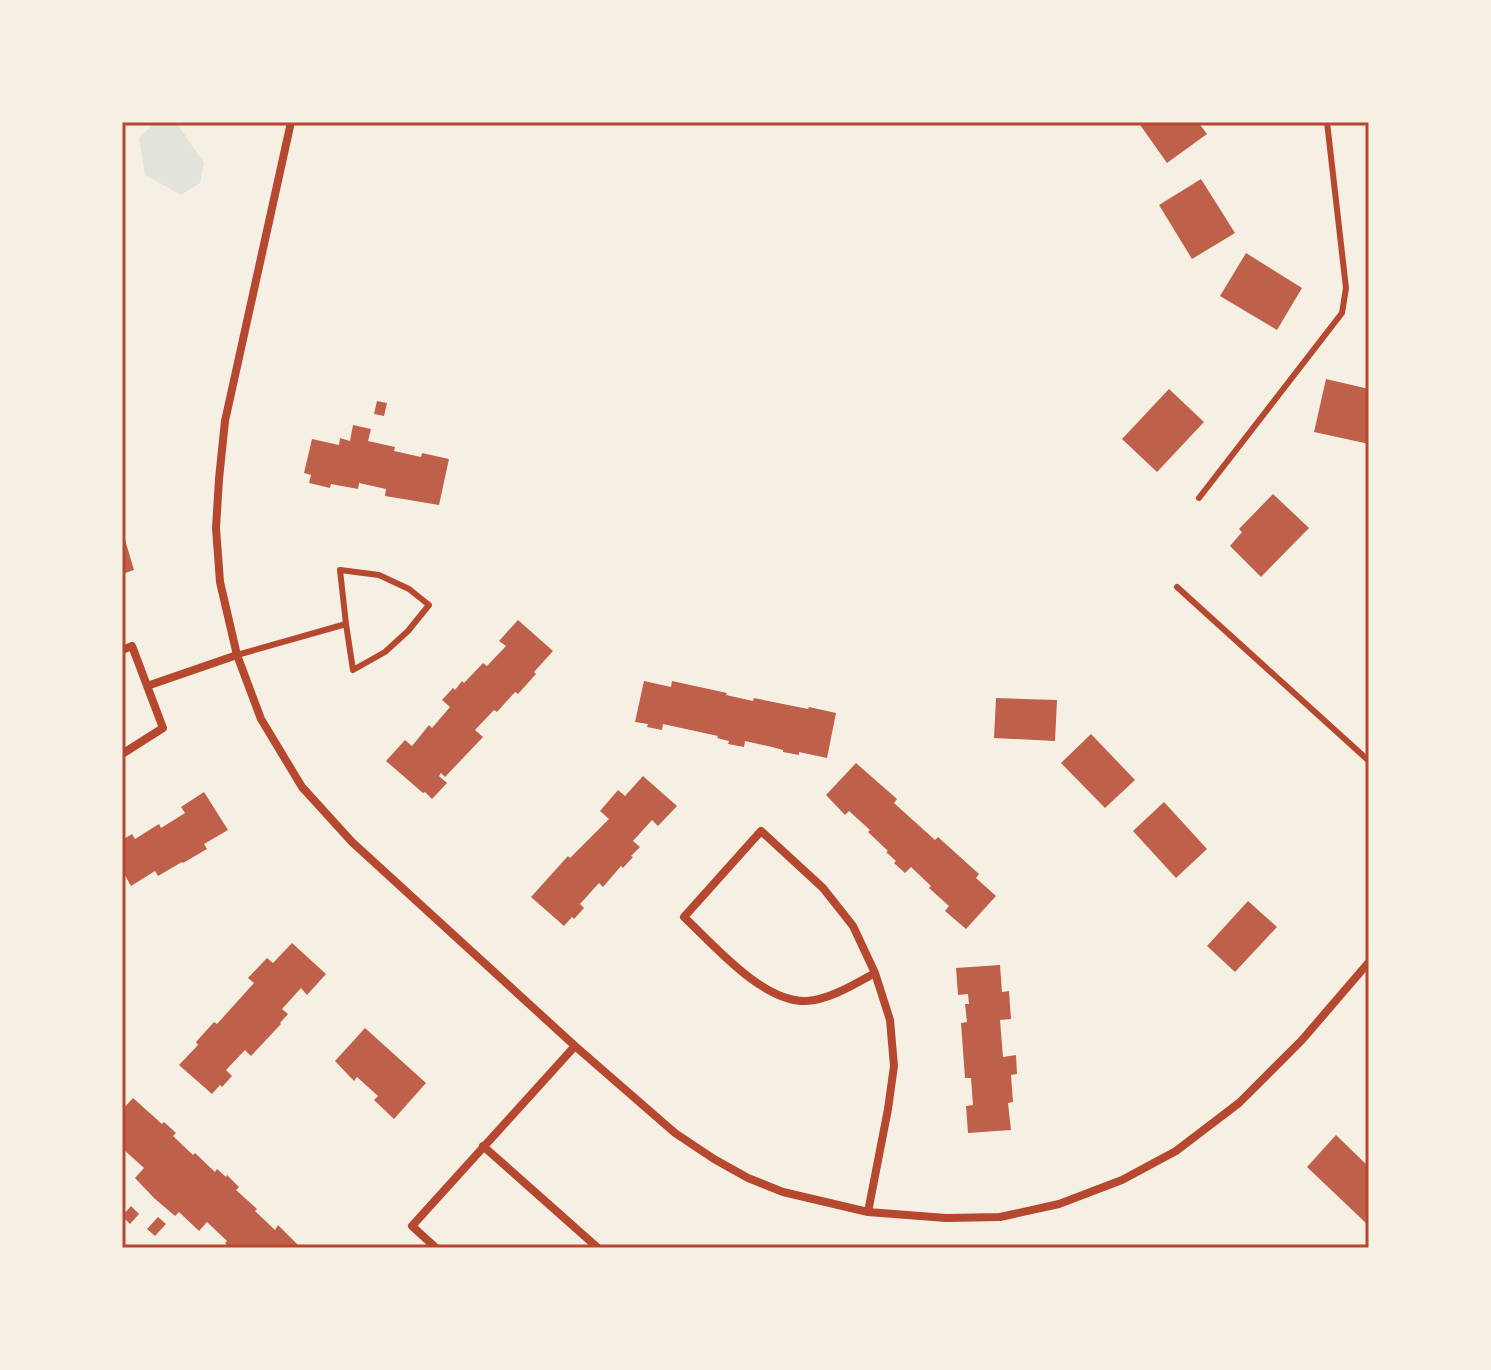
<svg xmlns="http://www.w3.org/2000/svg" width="1491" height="1370" viewBox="0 0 1491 1370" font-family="Montserrat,sans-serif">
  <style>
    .green { fill: #e2e4dc }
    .building { fill: #bf614a }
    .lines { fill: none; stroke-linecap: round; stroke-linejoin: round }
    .service { stroke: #b5482f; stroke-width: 6 }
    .minor { stroke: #b5482f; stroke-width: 8 }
    .neatline { fill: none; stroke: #b5482f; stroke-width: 3 }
  </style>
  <rect width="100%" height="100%" fill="#f6efe4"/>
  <!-- green -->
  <path class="green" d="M155 122H176L204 163 200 183 181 195 145 175 139 138Z"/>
  <!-- building -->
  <path class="building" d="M1138 122H1198L1207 134 1167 163Z
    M1201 179 1235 233 1192 259 1159 205Z
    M1246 253 1302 288 1277 330 1220 296Z
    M1326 379 1369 389V444L1314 432Z
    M1169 389 1204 422 1157 472 1122 439Z
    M377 401 387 403 384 416 374 414Z
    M353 425 371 429 368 441 395 447 394 451 421 457 422 453 449 459 439 505 385 496 386 489 359 483 358 489 331 484 330 488 309 483 311 475 304 473 312 439 339 445 340 438 350 441Z
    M1273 494 1309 528 1261 577 1230 546 1242 532 1239 529Z
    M123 533 134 570 122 574V534Z
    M518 620 553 651 534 672 536 674 518 694 515 692 497 712 494 710 475 730 483 737 445 777 441 773 439 776 447 783 432 799 425 792 423 793 386 761 405 740 412 746 429 725 432 728 450 707 442 700 453 688 455 690 462 681 464 683 483 663 487 666 506 646 499 641Z
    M644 681 671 687 672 681 727 693 726 695 753 701 754 698 808 709 809 707 836 713 827 758 799 752V755L783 752V750L772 747 745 741 744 747 728 744 729 741 717 738 718 736 663 724 662 730 647 727 648 724 635 722Z
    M996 698 1057 700 1055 741 994 738Z
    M1091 734 1135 780 1105 808 1061 763Z
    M856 763 897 799 894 803 935 840 938 837 979 874 976 878 996 896 966 929 945 911 949 906 929 888 931 886 911 867 905 873 894 863 896 861 886 852 888 851 868 832 870 830 849 811 845 815 826 795Z
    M643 776 677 806 658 826 652 820 633 841 640 847 631 856 633 857 623 868 621 866 603 887 599 883 580 904 584 908 574 919 572 917 564 926 531 897 568 856 570 858 609 819 600 811 618 790 625 796Z
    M204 792 228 830 204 844 207 849 183 863 182 862 158 876 155 871 131 886 122 870V840L132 834 135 839 159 824 161 828 185 813 181 807Z
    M1164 802 1207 849 1176 878 1133 831Z
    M1248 901 1277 927 1235 972 1207 946Z
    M292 943 326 974 307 995 301 988 282 1009 288 1014 280 1023 281 1024 251 1056 245 1050 226 1070 232 1076 222 1087 220 1085 212 1094 179 1065 198 1045 196 1042 214 1022 217 1024 254 983 248 978 267 958 273 963Z
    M1000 965 1002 992 1009 991 1011 1019 1000 1020 1003 1057 1016 1055 1017 1074 1011 1075 1013 1102 1008 1103 1011 1130 968 1133 966 1106 973 1105 971 1078H965L961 1023 967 1022 965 1004H969L968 994 958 995 956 968Z
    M365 1028 426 1083 394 1119 374 1100 378 1096 357 1077 354 1081 335 1061Z
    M133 1098 162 1124 164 1122 176 1133 173 1136 193 1155 195 1153 215 1172 217 1169 226 1177 227 1175 239 1187 236 1190 257 1209 255 1211 275 1230 278 1225 298 1245 295 1248H230L225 1243 227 1241 207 1222 199 1231 179 1212 175 1216 154 1198 135 1178 144 1168 122 1148V1110Z
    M1336 1135 1369 1167 1368 1225 1307 1167Z
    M131 1206 139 1214 130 1224 122 1216Z
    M158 1217 166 1224 155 1236 147 1229Z"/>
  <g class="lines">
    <!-- service -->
    <path class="service" d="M1199 498 1342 313 1346 288 1327 122
      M1177 587 1369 761
      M237 655 346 624 340 570 379 575 409 589 429 605 408 631 385 652 353 670 346 624"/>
    <!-- minor -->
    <path class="minor" d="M291 122 225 421 219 479 216 528 220 582 237 655 261 719 302 787 352 842 575 1046 675 1133 714 1159 748 1178 783 1192 868 1212 946 1218 1000 1217 1059 1204 1122 1180 1176 1151 1239 1103 1302 1040 1369 962
      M122 650 132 646 163 728 122 754
      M147 686 237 655
      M483 1146 598 1248
      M868 1212 888 1109 894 1066 890 1020 875 973 853 926 823 888 761 831 684 917C714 945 762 1002 806 1001 829 1000 855 984 875 973
      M436 1248 412 1226 575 1046"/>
  </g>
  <!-- border -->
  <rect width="1491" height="1370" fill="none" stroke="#f6efe4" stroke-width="248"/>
  <rect x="124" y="124" width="1243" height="1122" class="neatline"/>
</svg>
